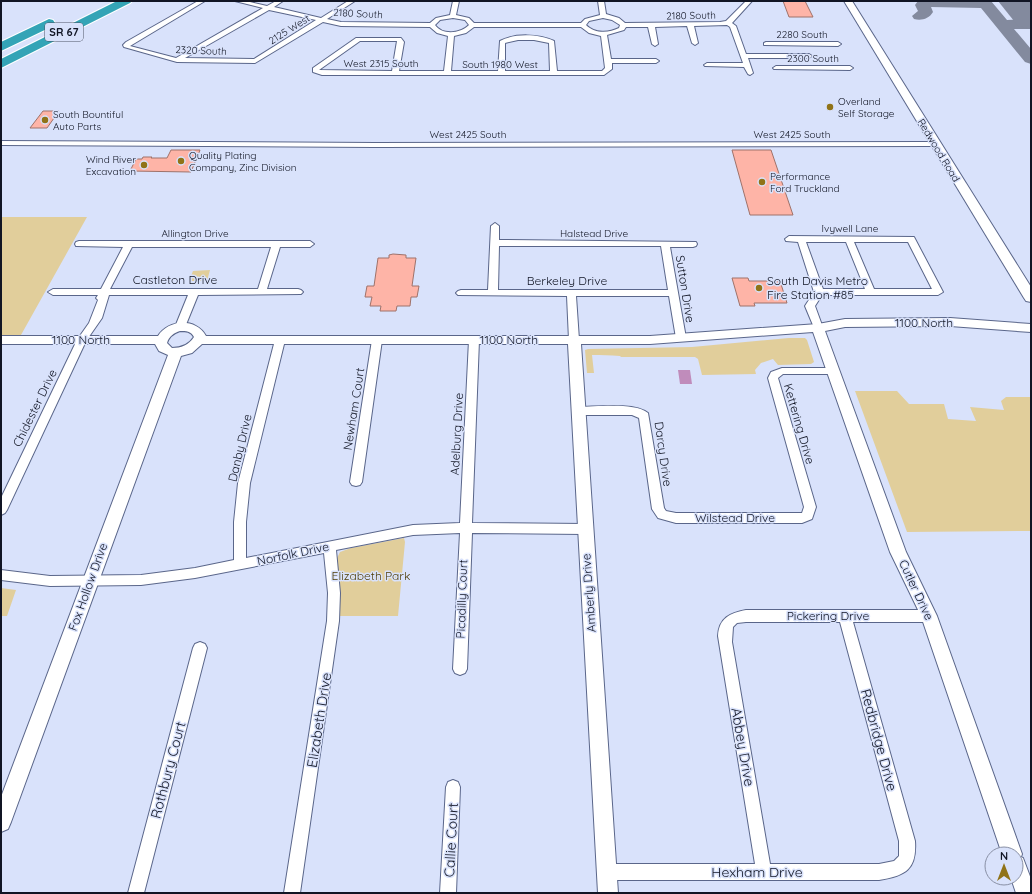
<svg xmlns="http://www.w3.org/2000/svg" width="1032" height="894" viewBox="0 0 1032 894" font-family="Quicksand,sans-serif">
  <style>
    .green { fill: #e1ce9b }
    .water { fill: #c08cbb }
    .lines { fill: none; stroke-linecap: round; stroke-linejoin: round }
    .taxiway { fill: #838a9e; fill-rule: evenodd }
    .runway { fill: #838a9e; fill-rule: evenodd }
    .building { fill: #feb4a7; stroke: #9f726a }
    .minor-casing { stroke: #5a668a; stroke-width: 2 }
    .tertiary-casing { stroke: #5a668a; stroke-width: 2 }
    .secondary-casing { stroke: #5a668a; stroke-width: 2 }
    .motorway-casing { stroke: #fff; stroke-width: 2 }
    .minor { fill: #fff; fill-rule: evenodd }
    .tertiary { fill: #fff; fill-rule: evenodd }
    .secondary { fill: #fff; fill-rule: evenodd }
    .motorway { fill: #34a4b6; fill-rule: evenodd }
    .poi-dot { fill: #907318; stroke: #d9e2fb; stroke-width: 1.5 }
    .labels { text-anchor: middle; stroke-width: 3; stroke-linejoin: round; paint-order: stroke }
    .far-street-label { font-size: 10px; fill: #111524; stroke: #d9e2fb }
    .far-poi-label { font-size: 10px; fill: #111524; stroke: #d9e2fb; text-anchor: start }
    .shield { fill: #d9e2fb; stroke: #4d5264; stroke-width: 1 }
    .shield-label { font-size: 11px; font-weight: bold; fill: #111524 }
    .street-label { font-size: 12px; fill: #111524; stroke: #d9e2fb }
    .poi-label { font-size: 12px; fill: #111524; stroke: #d9e2fb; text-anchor: start }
    .park-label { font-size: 12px; fill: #4f3e07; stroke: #d9e2fb }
    .near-street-label { font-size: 14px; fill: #111524; stroke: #d9e2fb }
  </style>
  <rect width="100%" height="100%" fill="#d9e2fb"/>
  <!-- green -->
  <path class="green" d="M1 217H87L21 335H1Z
    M210 270 207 281H189L193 271Z
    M789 338H805L807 340 814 362 811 364 778 365 773 359 761 363 755 370 756 374 702 375 698 359 695 357H621L620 356C610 355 602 355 592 355L594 373H587L585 350 588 349 692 347Z
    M855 391H897L909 404H944L948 419 976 421 970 407 1004 410 1001 401 1006 397H1031V531L907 532Z
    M404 538 405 542 398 616H340L337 558 340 552 351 548Z
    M1 588 16 590 7 616H1Z"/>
  <!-- water -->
  <path class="water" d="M678 370H690L692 384H680Z"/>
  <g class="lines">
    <!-- taxiway -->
    <path class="taxiway" d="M918 1H991L1007 20 1031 19V29H1014L1031 49V64L1025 62 981 8 931 7 933 12C929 19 921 21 914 19L912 16 918 11 915 5Z"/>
    <!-- runway -->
    <path class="runway" d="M998 1H1031V29L1018 26Z"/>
  </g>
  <!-- building -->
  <path class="building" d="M783 1H805L813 17H789Z
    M43 111H59L47 128H30Z
    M171 150H200L191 172 130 171 136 159H142L143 157H152L151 158H167Z
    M732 150H771L793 215H750Z
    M393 254 406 255V258H416L412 286H419L417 297H411L410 306H397L396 311H380L381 306H370L372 297H365L367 286H374L378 258H389V255Z
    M732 278H748L749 281H780L787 303H754L755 306H740Z"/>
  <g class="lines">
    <!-- minor casing -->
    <g class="minor-casing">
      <path id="minor" d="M198 1H205L130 46 176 58 263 8 235 1H246L267 6 276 1H283L274 7 321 18 348 1H355L327 19 341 22 430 23 436 18 450 15 453 1H459L456 15 469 18 474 23H581L585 19 600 15 598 1H604L606 14 619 18 625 23 720 22 726 21 746 1H752L732 23 736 26 746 54H809L812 56 809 58H748L753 73 750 75 748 74 744 67 705 66 704 65 707 63H743L730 27 727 25 694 26 698 43 695 45 692 43 687 26 655 27 658 44 655 46 652 44 648 27H626L624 30 607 35 611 59H656L659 61 656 63H612V69L604 75H322L313 72V68L356 38H401L404 42 399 71H444L448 36 437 33 430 27 341 26 323 22 255 63 177 62 124 47 123 45 126 42ZM269 10 316 20 254 59 185 58ZM453 18 465 20 469 25C461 33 443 36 435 25L440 20ZM603 18 612 20 620 25 619 28C609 33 595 34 586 25L589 21ZM474 27H581L589 33 601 36 605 68 602 71H557L554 41C539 34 515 33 500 41L498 71H451L454 36 466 33ZM518 40H534L549 43 550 71H505V43ZM360 41H397L392 71 319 70Z
        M766 42H838L841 44 838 46 764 45V43Z
        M776 66H850L853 68 850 70 774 69 773 68Z
        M1 141 375 143 935 142 939 144 935 146 375 147 1 145Z
        M495 223 499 226V240L696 242 697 244 696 246 693 247H670L686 338 681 341 676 338 669 296H576L579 340 574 343 569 340 567 296 458 295 456 293 458 291 461 290H488L491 226ZM499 246H661L668 290H498Z
        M789 236 914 237 943 292 938 295H822L815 306 823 328 821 330H815L805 306 814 292 798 242 786 241 785 239ZM806 242H846L865 289H823ZM854 242H908L932 289H874Z
        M79 241H310L314 244 310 247H280L267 289H298L301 290 303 292 301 294 198 295 185 327 180 330 175 327 188 295H109L102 318 86 341 7 510 5 513 1 515V498L77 340 89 323 98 300 96 298 98 295H53L48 292 53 289H101L123 247 76 246 75 244 76 242ZM132 247H271L258 289H110Z
        M280 337 285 340 250 483 246 522V558L413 525 460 523 469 340 474 337 479 340 472 523 585 524 589 526 591 529 589 532 585 534 472 533 467 669 465 673 460 675 455 673 453 669 460 533 413 535 336 550 340 593 339 621 300 893H284L327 621 328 593 324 553 195 578 141 585 50 586 1 580V570L50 576 141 575 195 568 234 560V522L238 483 275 340Z
        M377 337 382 340 362 482 360 485 356 486 352 485 350 482 372 340Z
        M782 368H833L838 371 833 374H783L778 378 816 507 812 519 802 523H676L658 518 652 509 639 418 632 415H578L574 414 573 411 574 408 578 407C596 407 634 402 648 413L664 508 666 511 676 513H802L804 507 768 378 771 372Z
        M746 610H929L934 612 935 616 934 620 929 622H853L915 841C917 870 905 876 879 880H607L601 878 599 872 601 866 607 864H755L718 636C719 618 730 613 746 610ZM746 622H840L899 841V856L894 861 879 864H770L732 642 733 627 737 623Z
        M200 642 205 644 207 648 144 893H128L193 648 195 644Z
        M453 780 458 782 460 787 456 893H440L446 787 448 782Z"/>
    </g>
    <!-- tertiary casing -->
    <g class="tertiary-casing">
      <path id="tertiary" d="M950 318 1031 324V332L950 326 845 327 825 331 906 552 937 616 1022 854 1021 857 1023 858 1031 879V893H1016L1011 878H1016V854H1002L921 616 890 552 813 332 650 344H581L618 893H598L568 344H202L192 353 181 356 11 822 8 829 1 832V797L168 355 159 351 155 344H1V336H158C169 319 196 318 206 336H650L818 324 845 319ZM180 331C186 331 191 331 194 337 189 345 181 348 172 348L167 343C169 336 174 333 180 331Z"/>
    </g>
    <!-- secondary casing -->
    <g class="secondary-casing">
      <path id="secondary" d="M844 1H852L1031 287V302L1026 301 1024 298Z"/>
    </g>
    <!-- motorway casing -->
    <g class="motorway-casing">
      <path id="motorway" d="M117 1H132L130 3 1 68V59Z
        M49 19 53 20 55 23 53 26 1 51V42Z"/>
    </g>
    <!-- minor -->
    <use href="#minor" class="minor"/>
    <!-- tertiary -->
    <use href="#tertiary" class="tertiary"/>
    <!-- secondary -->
    <use href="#secondary" class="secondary"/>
    <!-- motorway -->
    <use href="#motorway" class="motorway"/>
  </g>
  <!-- markers -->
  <g class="poi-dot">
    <circle cx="830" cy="107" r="4"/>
    <circle cx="45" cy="120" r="4"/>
    <circle cx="181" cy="161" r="4"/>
    <circle cx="144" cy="165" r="4"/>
    <circle cx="762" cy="182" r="4"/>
    <circle cx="759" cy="288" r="4"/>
  </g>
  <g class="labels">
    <!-- far-street labels -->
    <g class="far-street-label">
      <text transform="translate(358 13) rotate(3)" y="4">2180 South</text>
      <text transform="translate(691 15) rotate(-1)" y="4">2180 South</text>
      <text transform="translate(289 29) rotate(-32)" y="4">2125 West</text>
      <text x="802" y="38">2280 South</text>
      <text transform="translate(201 50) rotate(2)" y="4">2320 South</text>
      <text x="813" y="62">2300 South</text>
      <text x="381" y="67">West 2315 South</text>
      <text x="500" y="68">South 1980 West</text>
      <text x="468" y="138">West 2425 South</text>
      <text x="792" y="138">West 2425 South</text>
      <text transform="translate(939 150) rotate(59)" y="4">Redwood Road</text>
      <text x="850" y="232">Ivywell Lane</text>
      <text x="195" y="237">Allington Drive</text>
      <text x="594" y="237">Halstead Drive</text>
    </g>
    <!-- far-poi labels -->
    <g class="far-poi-label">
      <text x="838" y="105">Overland<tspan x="838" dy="12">Self Storage</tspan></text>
      <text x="53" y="118">South Bountiful<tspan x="53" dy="12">Auto Parts</tspan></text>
      <text x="189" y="159">Quality Plating<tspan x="189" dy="12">Company, Zinc Division</tspan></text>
      <text x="136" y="163" text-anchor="end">Wind River<tspan x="136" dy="12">Excavation</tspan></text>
      <text x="770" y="180">Performance<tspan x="770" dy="12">Ford Truckland</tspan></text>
    </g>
    <!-- shield labels -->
    <rect class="shield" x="45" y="23" width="38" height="18" rx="3"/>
    <g class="shield-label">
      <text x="64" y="36">SR 67</text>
    </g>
    <!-- street labels -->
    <g class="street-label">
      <text x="175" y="284">Castleton Drive</text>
      <text x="567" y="285">Berkeley Drive</text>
      <text transform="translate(685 289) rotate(81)" y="4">Sutton Drive</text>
      <text x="924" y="327">1100 North</text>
      <text x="81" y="344">1100 North</text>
      <text x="509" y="344">1100 North</text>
      <text transform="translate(35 408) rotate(-64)" y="4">Chidester Drive</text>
      <text transform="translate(354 409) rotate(-81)" y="4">Newham Court</text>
      <text transform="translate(799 424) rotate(74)" y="4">Kettering Drive</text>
      <text transform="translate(457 434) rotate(-87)" y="4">Adelburg Drive</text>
      <text transform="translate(240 448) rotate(-77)" y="4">Danby Drive</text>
      <text transform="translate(663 454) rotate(82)" y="4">Darcy Drive</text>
      <text x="735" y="522">Wilstead Drive</text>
      <text transform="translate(293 554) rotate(-12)" y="4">Norfolk Drive</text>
      <text transform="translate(88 587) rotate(-70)" y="4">Fox Hollow Drive</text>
      <text transform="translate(916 590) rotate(65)" y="4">Cutler Drive</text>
      <text transform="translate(589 593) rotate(-94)" y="4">Amberly Drive</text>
      <text transform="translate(462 599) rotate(-88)" y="4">Picadilly Court</text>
      <text x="828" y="620">Pickering Drive</text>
    </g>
    <!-- poi labels -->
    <g class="poi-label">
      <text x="767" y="285">South Davis Metro<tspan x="767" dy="14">Fire Station #85</tspan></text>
    </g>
    <!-- park labels -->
    <g class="park-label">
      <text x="371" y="580">Elizabeth Park</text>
    </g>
    <!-- near-street labels -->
    <g class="near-street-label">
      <text transform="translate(319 720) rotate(-81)" y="5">Elizabeth Drive</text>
      <text transform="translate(879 740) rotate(75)" y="5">Redbridge Drive</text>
      <text transform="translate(743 747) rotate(80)" y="5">Abbey Drive</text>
      <text transform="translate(168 770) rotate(-75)" y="5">Rothbury Court</text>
      <text transform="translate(451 840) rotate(-87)" y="5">Callie Court</text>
      <text x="757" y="877">Hexham Drive</text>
    </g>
  </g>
  <!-- border -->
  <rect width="1032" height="894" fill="none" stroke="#111524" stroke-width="4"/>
  <!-- north arrow -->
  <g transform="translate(1004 866)"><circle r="19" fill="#d9e2fb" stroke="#8990a5"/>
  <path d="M0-3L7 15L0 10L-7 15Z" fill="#907318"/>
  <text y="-6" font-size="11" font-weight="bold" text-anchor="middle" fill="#111524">N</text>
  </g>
</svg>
